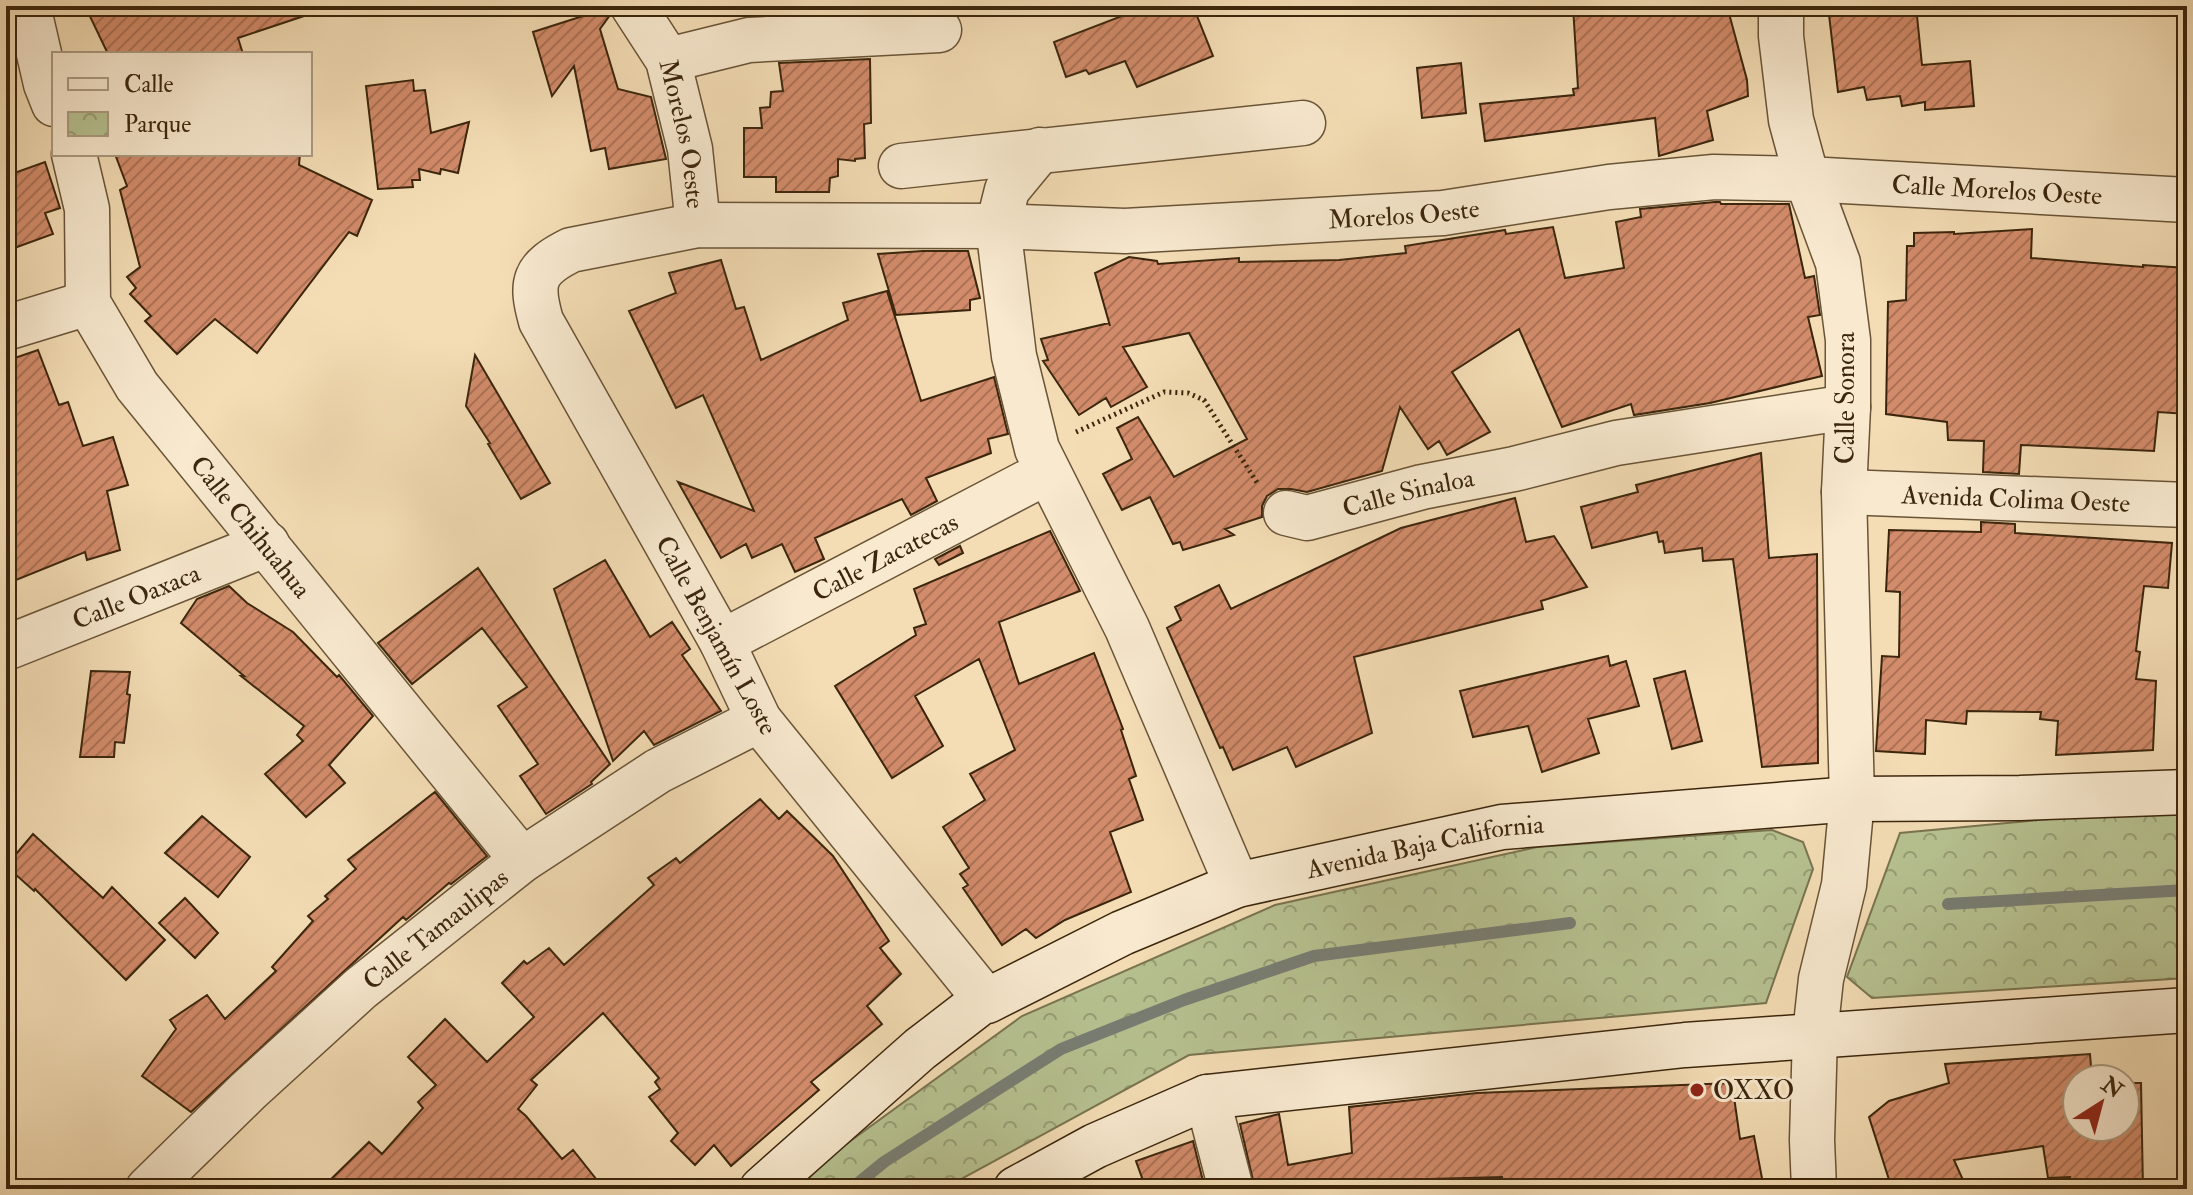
<svg xmlns="http://www.w3.org/2000/svg" width="2193" height="1195" viewBox="0 0 2193 1195" font-family="'IM FELL Double Pica',serif">
  <style>
    .park { fill: url(#park-crowns); stroke: #79744f; stroke-width: 2 }
    .lines { fill: none; stroke-linecap: round; stroke-linejoin: round }
    .stream { stroke: #787e74; stroke-width: 12 }
    .building { fill: url(#building-hatch); stroke: #3b260d; stroke-width: 2 }
    .minor-casing { stroke: #695437; stroke-width: 47 }
    .tertiary-casing { stroke: #695437; stroke-width: 47 }
    .secondary-casing { stroke: #3b260d; stroke-width: 47 }
    .path { stroke: #3b260d; stroke-width: 5; stroke-dasharray: 2 4; stroke-linecap: butt }
    .minor { stroke: #f8e9cf; stroke-width: 44 }
    .tertiary { stroke: #f8e9cf; stroke-width: 44 }
    .secondary { stroke: #f8e9cf; stroke-width: 44 }
    .poi-dot { fill: #8f2418; stroke: #f8e9cf; stroke-width: 3 }
    .labels { text-anchor: middle; stroke-width: 6; stroke-linejoin: round; paint-order: stroke }
    .street-label { font-size: 26px; fill: #3b260d; stroke: #f8e9cf }
    .poi-label { font-size: 26px; fill: #3b260d; stroke: #f8e9cf; text-anchor: start }
  </style>
  <defs>
    <pattern id="park-crowns" width="20" height="18" patternUnits="userSpaceOnUse" patternTransform="scale(2)"><rect width="20" height="18" fill="#b7c291"/><path d="M2 6a3 3 0 1 1 6 0M12 15a3 3 0 1 1 6 0" fill="none" stroke="#969d75"/></pattern>
    <pattern id="building-hatch" width="6" height="6" patternUnits="userSpaceOnUse" patternTransform="scale(2)"><rect width="6" height="6" fill="#d38c6b"/><path d="M-1 1l2-2M0 6l6-6M5 7l2-2" fill="none" stroke="#ac7256"/></pattern>
  </defs>
  <rect width="100%" height="100%" fill="#f4ddb5"/>
  <filter id="stains"><feTurbulence type="fractalNoise" baseFrequency=".0025" numOctaves="4"/><feColorMatrix values="0 0 0 0 .2 0 0 0 0 .09 0 0 0 0 .02 0 0 0 .5 -.17"/></filter>
  <radialGradient id="worn" r=".72"><stop offset=".6" stop-color="#630" stop-opacity="0"/><stop offset="1" stop-color="#630" stop-opacity=".3"/></radialGradient>
  <!-- park -->
  <path class="park" d="M2187 806V978L1872 998 1847 977 1900 833Z
    M1772 830 1803 842 1813 869 1766 1003 1189 1055 943 1189H797L838 1150 1022 1016 1275 905 1537 847Z"/>
  <g class="lines">
    <!-- stream -->
    <path class="stream" d="M1948 904 2187 890
      M851 1189 884 1162 1061 1049 1184 1000 1314 956 1570 923"/>
  </g>
  <!-- building -->
  <path class="building" d="M85 6H315L316 12 238 38 243 54H108Z
    M1148 6H1193L1213 56 1137 87 1125 61 1089 74 1086 70 1066 77 1054 42Z
    M1573 6H1727L1747 80 1748 96 1707 111 1713 140 1659 156 1655 118 1485 141 1480 104 1574 95 1573 89 1578 88Z
    M1828 6H1916L1922 65 1970 61 1974 106 1925 110V102L1902 106 1900 96 1867 100 1864 87 1838 92Z
    M608 8 610 15 600 29 618 89 651 97 666 159 609 169 605 148 591 151 574 66 552 96 533 32Z
    M870 59 871 123 864 124 865 158 855 159V161L838 159V176L830 178 829 192H776V177H744V128H762L760 108 770 107 771 92 783 91 779 63Z
    M1461 63 1466 113 1422 118 1417 68Z
    M413 80 414 91 425 90 431 133 469 122 458 173 441 169 440 174 419 169 420 180H412L413 187 378 189 366 86Z
    M115 154H300L299 165 372 200 357 236 349 232 257 353 215 319 177 354 145 321 151 316 130 294 136 288 127 277 140 267 120 190 127 186Z
    M45 162 60 208 45 213 53 234 6 251V176Z
    M1715 202H1720L1721 204H1789L1805 278 1814 276 1820 315 1808 317 1822 376 1710 403 1634 415 1631 404 1562 427 1519 329 1452 372 1490 432 1447 455 1439 441 1428 449 1400 407 1382 471 1307 492 1291 489H1278L1267 496 1262 506V517L1225 529 1234 535 1183 550 1180 542 1173 544 1150 497 1122 510 1103 474 1132 459 1117 428 1138 417 1174 477 1247 439 1189 333 1123 347 1147 387 1111 407 1106 398 1079 415 1043 361 1048 360 1041 339 1109 323 1110 326 1095 273 1129 257 1157 261 1158 264 1239 258V262L1339 260 1406 253 1405 246 1505 230 1506 234 1553 227 1565 278 1624 268 1616 222 1641 217 1640 209Z
    M2032 229 2031 258 2143 267V265L2187 268V414L2158 412 2154 451 2021 445 2019 474 1983 472 1984 441 1948 440 1947 422 1886 414 1888 302 1906 300 1907 246H1914V233L1954 232V234Z
    M923 251H968L980 298 970 300V310L896 315 878 254Z
    M721 260 736 309 744 307 761 360 848 320 843 303 887 291 921 401 994 377 1008 434 988 439 991 453 926 478 937 501 911 515 902 499 815 538 824 559 795 572 782 544 752 558 746 544 721 558 678 482 754 511 703 395 676 408 629 311 676 293 669 273Z
    M38 350 59 405 68 402 83 446 113 437 128 485 107 491 120 550 87 560 85 552 6 584V361Z
    M475 355 550 483 521 499 488 444 490 443 466 406Z
    M1761 453 1769 558 1817 554 1818 763 1762 767 1733 559 1703 561 1702 548 1665 553 1663 541 1659 542 1657 532 1592 548 1581 507 1638 492 1636 485Z
    M1515 498 1526 542 1554 536 1587 587 1541 601 1543 609 1354 657 1372 733 1296 767 1287 747 1233 770 1223 747 1220 748 1167 628 1181 620 1175 607 1219 585 1231 609 1401 528Z
    M1981 522 2015 524V533L2172 543 2168 588 2144 586 2136 651 2140 652 2136 679 2156 681 2153 750 2056 755 2058 721 2040 719 2041 712 1967 711 1966 724 1926 720 1925 754 1876 751 1882 656 1899 657 1900 592 1886 591 1889 530 1981 532Z
    M1050 531 1080 591 999 622 1019 684 1094 653 1123 729 1121 730 1136 776 1129 779 1143 820 1110 832 1131 892 1065 920 1036 938 1026 929 1002 945 963 888 968 885 960 874 969 868 943 827 985 800 970 774 1015 750 979 659 915 696 943 746 892 778 835 686 916 635 914 628 926 624 914 589Z
    M960 546 963 553 939 565 935 559Z
    M605 560 650 637 672 622 690 649 682 655 721 711 654 745 644 731 613 761 554 589Z
    M478 568 610 764 591 782 592 784 546 814 520 776 538 764 498 706 527 687 482 628 412 684 378 643Z
    M229 586 247 603 293 632 337 677 339 675 373 716 329 765 345 783 306 817 265 774 303 741 297 735 304 726 241 676H244L181 623 197 599Z
    M1608 656 1610 666 1626 661 1639 706 1588 719 1599 753 1542 772 1528 726 1473 737 1460 691Z
    M91 671 130 672 127 694 130 695 124 743 115 742 114 757H80Z
    M1685 671 1702 741 1672 749 1654 679Z
    M435 792 487 856 451 884 449 883 406 920 403 917 191 1112 142 1076 176 1029 170 1020 207 995 225 1019 276 971 272 967 313 921 308 916 328 899 325 896 356 869 348 860Z
    M760 799 779 819 787 811 833 856 889 941 880 948 901 974 867 1006 882 1024 811 1082 819 1090 731 1166 714 1145 695 1165 671 1141 678 1133 649 1097 660 1089 655 1082 659 1078 603 1013 531 1080 537 1085 518 1109 526 1116 562 1159 573 1150 604 1189H321L369 1142 382 1154 423 1108 418 1102 436 1085 408 1057 445 1019 487 1062 534 1017 502 983 524 961 527 964 549 948 564 965 654 885 648 878 676 858 680 863Z
    M202 816 250 857 218 897 165 853Z
    M33 834 103 898 112 887 165 940 126 980 35 889 34 891 6 866Z
    M185 898 218 933 195 958 159 923Z
    M2090 1054 2092 1079H2077V1127H2125V1083H2141L2143 1189H2066L2070 1177 2048 1178 2043 1146 1954 1160 1967 1189H1892L1869 1117 1889 1101 1949 1083 1945 1064Z
    M1732 1083 1740 1139 1754 1136 1764 1189H1503L1502 1177 1394 1180V1189H1255L1240 1124 1279 1114 1288 1165 1352 1153 1349 1107 1477 1093Z
    M1193 1141 1205 1189H1146L1136 1161Z"/>
  <g class="lines">
    <!-- minor casing -->
    <g class="minor-casing">
      <g id="minor">
        <path d="M28 6 46 84 54 104"/>
        <path id="s1" d="M633 6 668 60 690 149 698 225"/>
        <path d="M668 60 749 40 939 30"/>
        <path d="M1040 150 1007 190 998 226 1014 356 1037 449 1127 628 1237 885"/>
        <path id="s2" d="M74 154 87 209 88 303 137 386 522 860"/>
        <path d="M901 166 1303 123"/>
        <path d="M6 328 88 303"/>
        <path id="s3" d="M1844 492 2187 505"/>
        <path id="s4" d="M1286 513 1307 518 1422 487 1514 469 1616 443 1848 407"/>
        <path id="s5" d="M722 642 1047 472"/>
        <path id="s6" d="M6 648 267 544"/>
        <path id="s7" d="M985 999 759 720 722 642 541 321C530 282 533 269 571 250L698 225 998 226 1125 231 1443 213 1609 187 1714 177 1807 179 2187 200"/>
        <path d="M1207 1097 1231 1189"/>
        <path id="s8" d="M148 1189 248 1091 361 988 522 860 658 771 759 720"/>
      </g>
    </g>
    <!-- tertiary casing -->
    <g class="tertiary-casing">
      <path id="tertiary" d="M1781 6V36L1791 120 1807 179 1838 263 1848 340V407L1844 492 1852 799 1844 885 1821 979 1815 1034 1812 1140 1814 1189"/>
    </g>
    <!-- secondary casing -->
    <g class="secondary-casing">
      <g id="secondary">
        <path id="s9" d="M762 1189 920 1049 985 999 987 1001 1122 933 1237 885 1502 827 1852 799 2020 798 2187 792"/>
        <path d="M1016 1189 1095 1146 1207 1097 1685 1045 2187 1010"/>
      </g>
    </g>
    <!-- path -->
    <path class="path" d="M1076 432 1164 392 1188 393 1204 400 1258 484"/>
    <!-- minor -->
    <use href="#minor" class="minor"/>
    <!-- tertiary -->
    <use href="#tertiary" class="tertiary"/>
    <!-- secondary -->
    <use href="#secondary" class="secondary"/>
  </g>
  <!-- markers -->
  <circle class="poi-dot" cx="1697" cy="1090" r="8"/>
  <g class="labels">
    <!-- street labels -->
    <g class="street-label">
      <text dy="9" stroke="none"><textPath href="#s1" startOffset="140">Morelos Oeste</textPath></text>
      <text dy="9" stroke="none"><textPath href="#s7" startOffset="2334">Calle Morelos Oeste</textPath></text>
      <text dy="9" stroke="none"><textPath href="#s7" startOffset="1738">Morelos Oeste</textPath></text>
      <text transform="translate(1845 398) rotate(-90)" y="9">Calle Sonora</text>
      <text dy="9" stroke="none"><textPath href="#s4" startOffset="126">Calle Sinaloa</textPath></text>
      <text dy="9" stroke="none"><textPath href="#s3" startOffset="172">Avenida Colima Oeste</textPath></text>
      <text dy="9" stroke="none"><textPath href="#s2" startOffset="428">Calle Chihuahua</textPath></text>
      <text dy="9" stroke="none"><textPath href="#s5" startOffset="184">Calle Zacatecas</textPath></text>
      <text dy="9" stroke="none"><textPath href="#s6" startOffset="140">Calle Oaxaca</textPath></text>
      <text transform="translate(717 635) rotate(61)" y="9">Calle Benjamín Loste</text>
      <text dy="9" stroke="none"><textPath href="#s9" startOffset="764">Avenida Baja California</textPath></text>
      <text dy="9" stroke="none"><textPath href="#s8" startOffset="388">Calle Tamaulipas</textPath></text>
    </g>
    <!-- poi labels -->
    <g class="poi-label">
      <text x="1713" y="1099">OXXO</text>
    </g>
  </g>
  <!-- margin -->
  <rect width="2193" height="1195" fill="none" stroke="#f4ddb5" stroke-width="32"/>
  <rect x="8" y="8" width="2177" height="1179" fill="none" stroke="#3b260d" stroke-width="4"/>
  <rect x="16" y="16" width="2161" height="1163" fill="none" stroke="#3b260d" stroke-width="2"/>
  <!-- legend -->
  <rect x="52" y="52" width="260" height="104" fill="#f8e9cf" stroke="#ac9b81" stroke-width="2"/>
  <rect x="68" y="78" width="40" height="12" fill="#f8e9cf" stroke="#ac9b81" stroke-width="2"/>
  <text x="124" y="92" font-size="24" fill="#3b260d">Calle</text>
  <rect x="68" y="112" width="40" height="24" fill="url(#park-crowns)" stroke="#ac9b81" stroke-width="2"/>
  <text x="124" y="132" font-size="24" fill="#3b260d">Parque</text>
  <!-- north arrow -->
  <g transform="translate(2101 1103) rotate(36)"><circle r="38" fill="#f8e9cf" stroke="#ac9b81" stroke-width="2"/>
  <path d="M0-6L14 30L0 20L-14 30Z" fill="#8f2418"/>
  <text y="-12" font-size="22" font-weight="bold" text-anchor="middle" fill="#3b260d">N</text>
  </g>
  <rect width="100%" height="100%" filter="url(#stains)"/>
  <rect width="100%" height="100%" fill="url(#worn)"/>
</svg>
